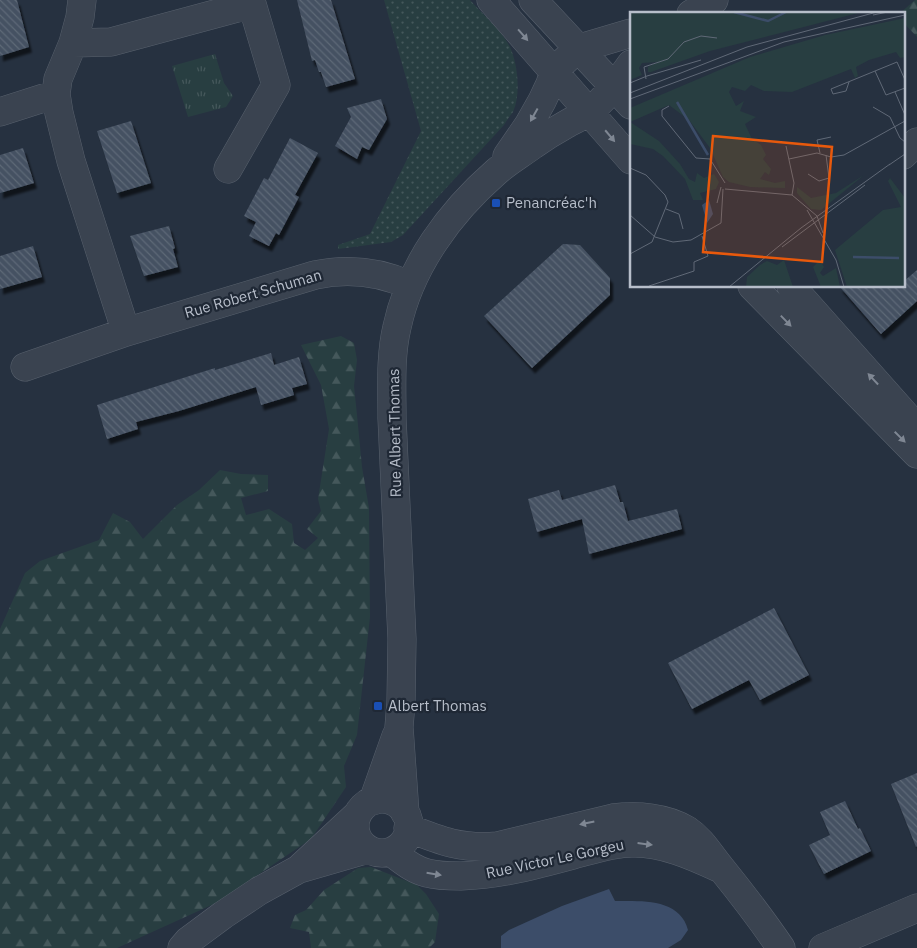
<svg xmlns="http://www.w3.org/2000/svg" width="917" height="948" viewBox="0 0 917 948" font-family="'IBM Plex Sans',sans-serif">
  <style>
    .grass { fill: url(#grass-dots) }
    .forest { fill: url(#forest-firs) }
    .park { fill: url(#park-tufts) }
    .water { fill: #3c4d69 }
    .building { fill: url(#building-back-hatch); filter: url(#shadow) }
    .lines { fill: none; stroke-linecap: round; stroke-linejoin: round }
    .minor-casing { stroke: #58616d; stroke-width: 29 }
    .minor { stroke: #3a4350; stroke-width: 28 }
    .oneway { fill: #7f8793 }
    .transit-dot { fill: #1a4fb4; stroke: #1f2835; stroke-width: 2 }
    .labels { text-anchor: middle; stroke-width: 4.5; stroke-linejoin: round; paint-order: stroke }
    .poi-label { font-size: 15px; fill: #b7beca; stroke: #1f2835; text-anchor: start }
    .street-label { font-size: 15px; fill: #b7beca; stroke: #1f2835 }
    .inset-river { fill: none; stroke: #3c4d69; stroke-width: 2.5 }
    .inset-road { fill: none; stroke: #606977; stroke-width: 1 }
    .view { fill: #e8590c; fill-opacity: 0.15; stroke: #e8590c; stroke-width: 2.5 }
    .inset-edge { fill: none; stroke: #b7beca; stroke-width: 2.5 }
  </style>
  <defs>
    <pattern id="grass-dots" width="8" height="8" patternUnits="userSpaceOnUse" patternTransform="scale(1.25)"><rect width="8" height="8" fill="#283e41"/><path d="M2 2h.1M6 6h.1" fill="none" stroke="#45585b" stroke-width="1.8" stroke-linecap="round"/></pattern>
    <pattern id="forest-firs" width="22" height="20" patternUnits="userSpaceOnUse" patternTransform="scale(1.25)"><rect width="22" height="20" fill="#283e41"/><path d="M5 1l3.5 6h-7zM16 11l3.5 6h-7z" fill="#45585b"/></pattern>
    <pattern id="park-tufts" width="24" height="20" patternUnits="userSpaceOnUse" patternTransform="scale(1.25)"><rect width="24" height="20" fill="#283e41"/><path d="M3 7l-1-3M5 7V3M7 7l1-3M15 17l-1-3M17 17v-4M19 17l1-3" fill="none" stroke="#45585b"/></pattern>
    <pattern id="building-back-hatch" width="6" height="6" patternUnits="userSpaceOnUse" patternTransform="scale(1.25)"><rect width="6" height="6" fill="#455162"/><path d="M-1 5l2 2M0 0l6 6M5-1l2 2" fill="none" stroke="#5e6877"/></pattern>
    <filter id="shadow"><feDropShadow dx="3" dy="5.5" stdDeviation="1" flood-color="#0009"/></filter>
  </defs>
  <rect width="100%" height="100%" fill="#263140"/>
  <!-- grass -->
  <path class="grass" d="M384 0H470C483 15 501 29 510 47 518 65 521 94 513 112 510 116 507 120 504 125L403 235 391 242 338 249V245L370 234 421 131Z"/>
  <!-- forest -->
  <path class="forest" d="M915 0H917V37L903 22V14H899Z
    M341 336 354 343 357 360 354 386 357 415 362 467 369 508 370 617 357 735 344 766 346 787 311 839 216 903 117 948H0V629L25 573 40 561 99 540 113 513 130 522 143 539 177 505 199 490 220 470 241 474 268 475V491L241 498 246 515 269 509 292 524 294 543 305 550 318 538 307 529 321 511 318 499 329 429 321 385 301 345Z
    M371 867 417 885 426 894 439 914 435 942 429 948H311L309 932 290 928 295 915 306 910 324 890 358 868Z"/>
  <!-- park -->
  <path class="park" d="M215 54 224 83 233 96 226 107 188 117 172 66Z"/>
  <!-- water -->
  <path class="water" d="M609 889 615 901C641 901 680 898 688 930L681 940 668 948H501V936L509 930 562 906Z"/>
  <!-- building -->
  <path class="building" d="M0 0H17L29 47 0 56Z
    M297 0H331L355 79 326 87 321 72H319L315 60 312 61Z
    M381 99 387 119 369 150 362 147 357 159 335 146 351 117 347 108Z
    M131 121 151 183 117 193 97 131Z
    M290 138 318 153 295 195 299 197 279 235 276 233 269 246 249 236 256 222 244 216 264 178 268 180Z
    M23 148 34 183 0 193V155Z
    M169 226 175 248 173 249 178 267 144 276 130 236Z
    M563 244 580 245 610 278V295L532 368 484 316Z
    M33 246 42 277 0 289V256Z
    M917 270V301L881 334 839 286H903V282Z
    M271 353 274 365 299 357 307 384 292 388 294 395 261 405 256 387 179 411 136 422 138 429 107 439 97 405 215 368V370Z
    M615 485 620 502H623L628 521 677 509 682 529 589 554 582 519 537 532 528 499 559 490 562 500Z
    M774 608 809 675 760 700 749 680 692 709 668 663Z
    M917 773V846L916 847 891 784Z
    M845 801 858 829 860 828 871 851 824 874 809 845 830 835 820 812Z"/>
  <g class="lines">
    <!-- minor casing -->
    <g class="minor-casing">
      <path id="minor" d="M82 0 80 17 73 43 58 79 56 94 59 113 71 161 126 332
        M491 0 631 160
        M533 0 631 105
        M691 14 714 0
        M73 43 111 42 252 4 276 85 228 169
        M0 112 56 94
        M903 155 917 142
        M507 156 529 124 542 101 550 84 554 71 577 49 631 33
        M752 286 917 454
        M791 286 917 428
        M25 367 126 332 315 275C348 268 378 271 409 285
        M355 826a27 27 0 1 1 54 0a27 27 0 1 1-54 0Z
        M373 801 396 736
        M405 813 399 727 401 702 402 639 392 418C392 388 390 356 397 327 410 266 450 212 496 172 507 162 521 154 533 145 543 138 554 131 565 125 573 120 584 116 591 110 607 97 619 81 631 64
        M408 828C441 841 461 849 497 846L613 818C637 815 666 817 687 830 702 840 710 855 721 868 742 894 762 920 781 948
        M391 852C402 860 413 870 427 873 438 876 450 876 461 876 499 875 536 865 573 855 592 850 612 843 632 843 662 842 693 856 719 868
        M301 867 357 815
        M182 948 188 941 223 915 259 891 299 869 368 849
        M823 948 917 908"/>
    </g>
    <!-- minor -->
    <use href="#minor" class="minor"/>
  </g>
  <!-- one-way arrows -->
  <defs><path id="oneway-solid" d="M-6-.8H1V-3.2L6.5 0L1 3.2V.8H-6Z" transform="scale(1.25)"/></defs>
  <g class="oneway">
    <use href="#oneway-solid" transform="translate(523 35) rotate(49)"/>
    <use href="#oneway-solid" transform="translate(534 115) rotate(119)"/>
    <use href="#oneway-solid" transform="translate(610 136) rotate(50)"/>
    <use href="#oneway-solid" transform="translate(786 321) rotate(46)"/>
    <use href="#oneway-solid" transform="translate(873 379) rotate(-133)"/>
    <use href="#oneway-solid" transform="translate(900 437) rotate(45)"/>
    <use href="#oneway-solid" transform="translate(587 823) rotate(168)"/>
    <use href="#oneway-solid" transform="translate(645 844) rotate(7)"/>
    <use href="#oneway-solid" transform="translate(434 874) rotate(9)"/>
  </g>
  <!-- markers -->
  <g class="transit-dot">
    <rect x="491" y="198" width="10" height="10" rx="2.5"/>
    <rect x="373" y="701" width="10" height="10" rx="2.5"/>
  </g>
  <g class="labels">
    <!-- poi labels -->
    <g class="poi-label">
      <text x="506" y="208">Penancréac'h</text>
      <text x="388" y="711">Albert Thomas</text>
    </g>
    <!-- street labels -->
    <g class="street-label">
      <text transform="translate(253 294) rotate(-16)" y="5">Rue Robert Schuman</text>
      <text transform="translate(395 433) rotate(-91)" y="5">Rue Albert Thomas</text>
      <text transform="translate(555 859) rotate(-12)" y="5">Rue Victor Le Gorgeu</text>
    </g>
  </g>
  <!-- overview -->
  <g transform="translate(630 12)">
    <rect width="275" height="275" fill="#263140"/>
    <path d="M234 163 191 198 181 197 167 181V175L181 186 206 181Z" fill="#283e41"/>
    <path d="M0 0H232L80 39 21 60H18V55L28 50 12 51 9 56 12 63 0 68ZM275 6V45L270 46 266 40 239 48 226 55 228 64 225 66 221 57 162 80 134 79 121 73 115 79 102 75 99 80 106 94 114 89 110 99 126 105 115 112 122 127 131 133 136 143 133 147 141 157 139 163 135 160 130 167 145 171 155 169V176L120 175 99 170 93 165 80 136 59 108 39 93 0 110V96L120 45 195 23ZM0 110 29 129 50 152 59 167 65 170 67 161 74 166 84 162 89 170 86 177 70 181 73 188H63L55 167 33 144 23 137 0 132ZM260 166 275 186V275H217L205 238 253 198 271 195 258 169ZM154 248 163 275H116L117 265 130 253 137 249 147 253ZM190 248 194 255 190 261 193 264 206 256 210 275H191L183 255Z" fill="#283e41"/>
    <path d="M79 188 83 202 77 211 72 193Z" fill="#3c4d69"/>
    <path class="inset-river" d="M104 0 138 9 156 0M47 90 78 143M223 245 269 246"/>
    <path class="inset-road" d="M243 3 258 0M17 64 71 48M16 67 14 55 38 47 54 30 71 24 87 26M275 68 267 50 245 59 256 83 275 76M219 70 216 79 203 82 201 77 245 59M0 71 17 64M265 80 275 103M0 81 117 35 247 0M0 87 154 30 275 3M39 94 32 98V104L66 146 80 147 95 171M243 95 260 105 270 126 275 130M156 134 164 171 162 183M190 141 187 128 201 125M159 147 187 141 201 145 214 143 275 109M259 153 275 142M0 156 16 163 35 183 38 190 22 230 0 242M178 162 189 169 199 166 196 143M95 177 162 183 187 204 193 221M87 191 91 175M36 197 49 202 53 217M177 198 206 248 214 275M0 203 25 225 43 230 61 228 91 211 93 177M152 235 235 173M19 274 64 259V250L78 244 72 224M99 275 171 216 260 152"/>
    <path class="view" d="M83 124 202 135 192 250 73 240Z"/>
    <rect width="275" height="275" class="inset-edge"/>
  </g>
</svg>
